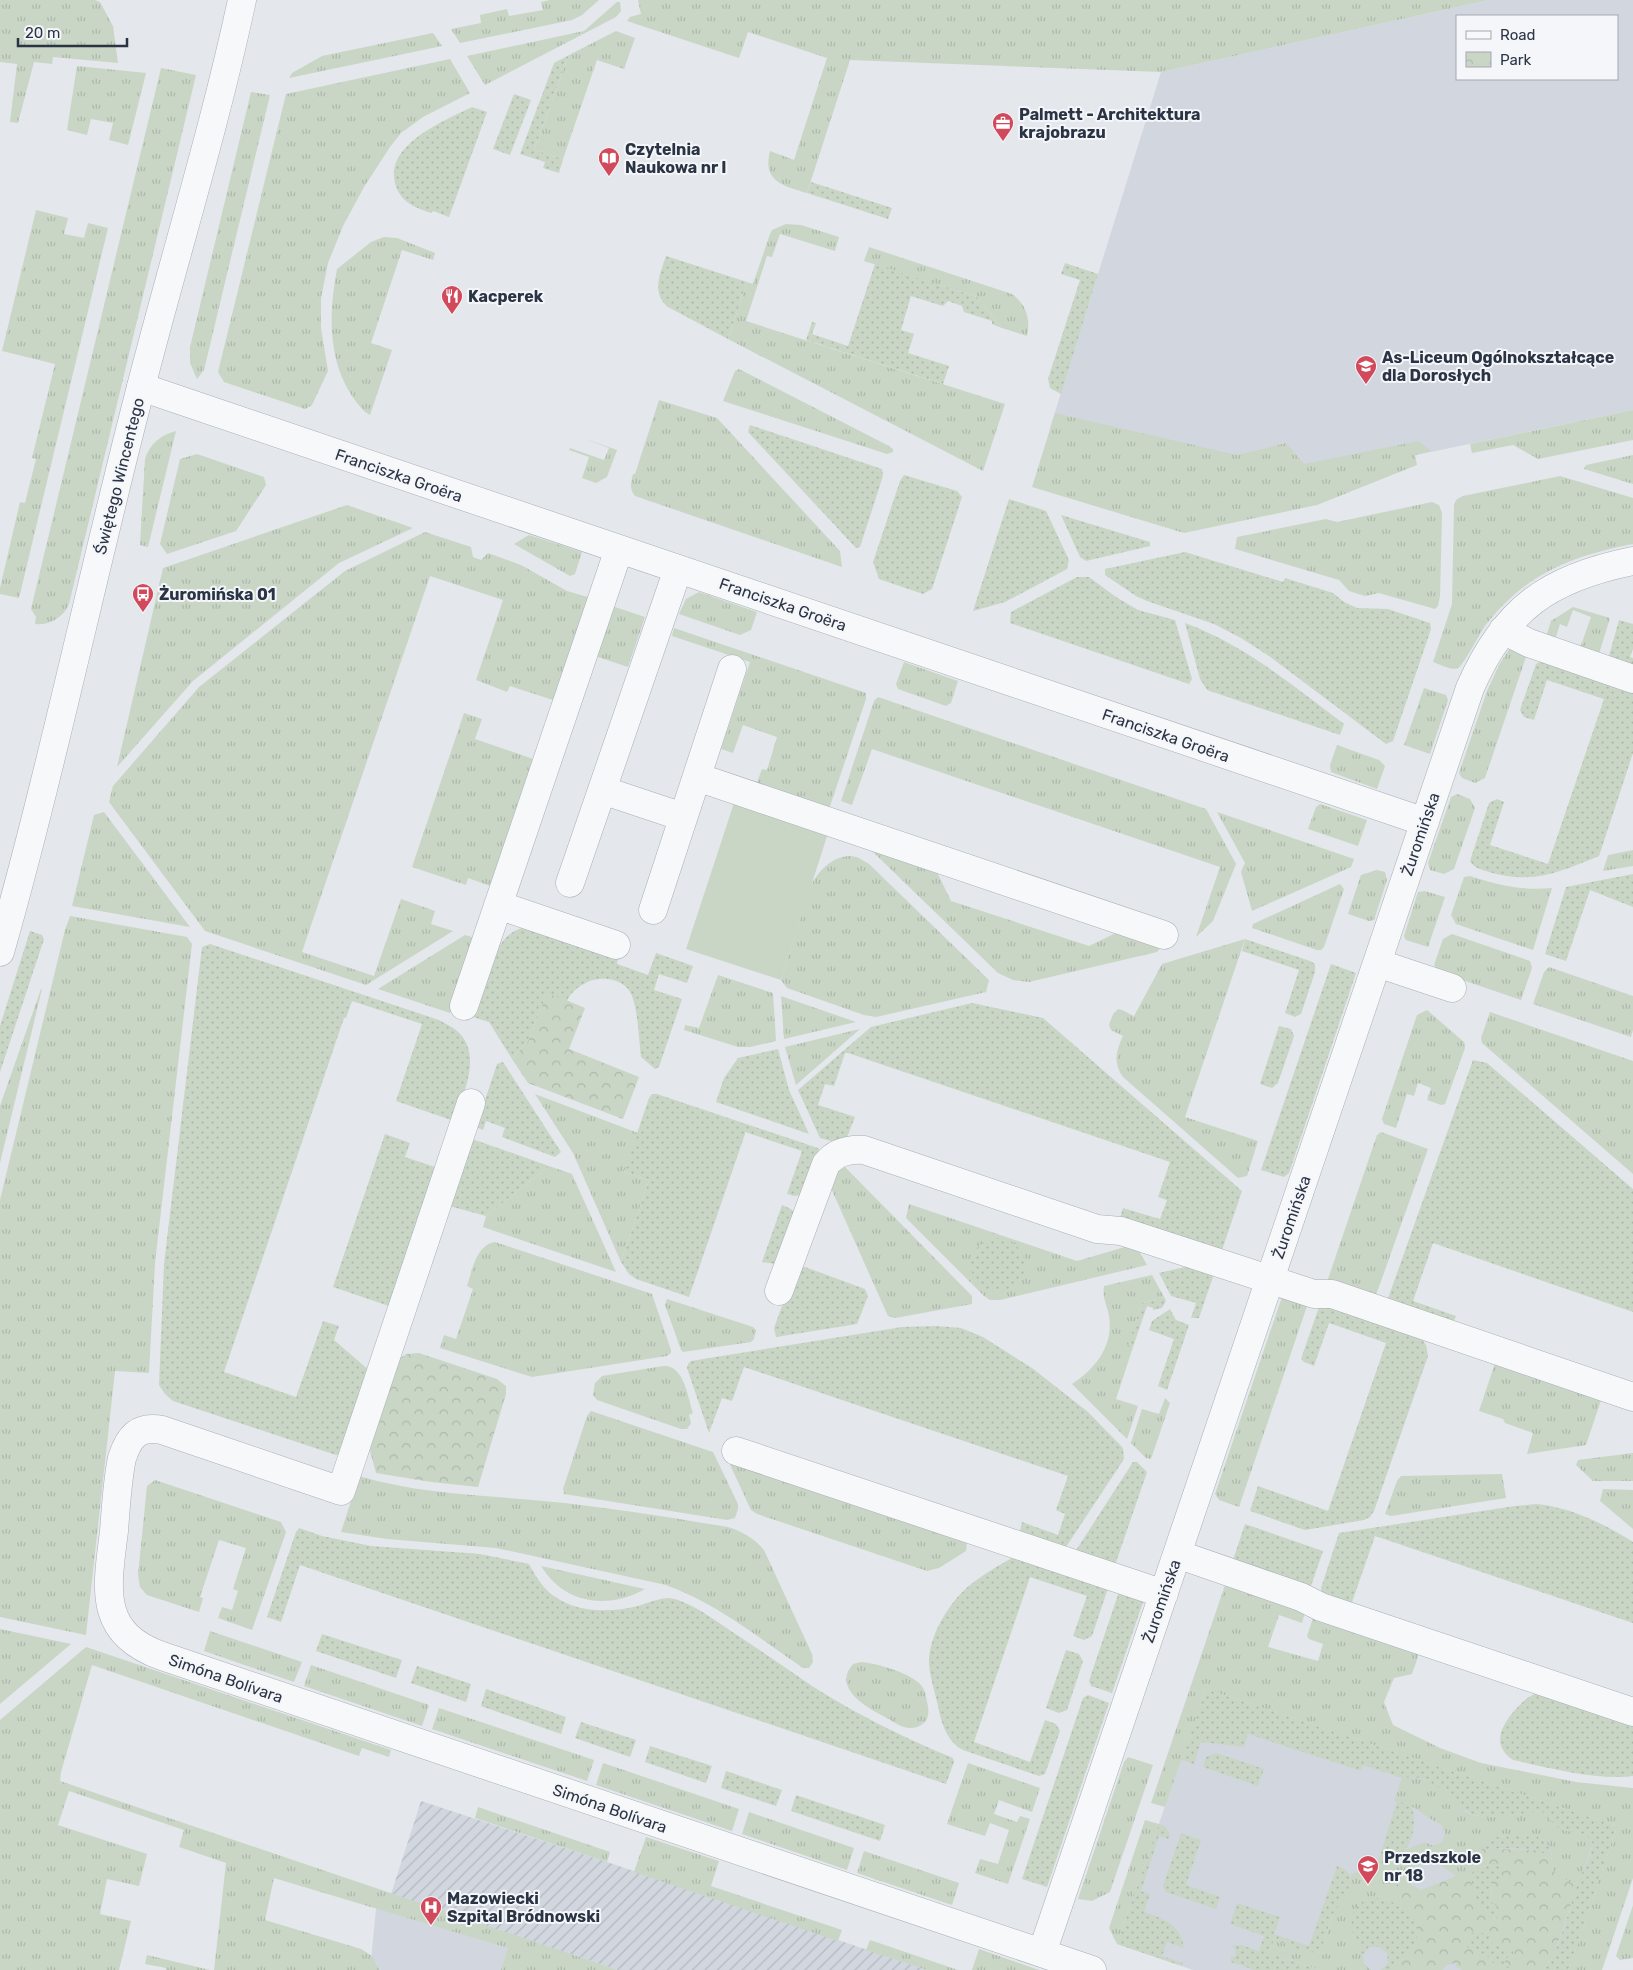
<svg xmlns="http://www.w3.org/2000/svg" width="1633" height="1970" viewBox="0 0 1633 1970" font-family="Rubik,sans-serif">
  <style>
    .built { fill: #d2d6de; fill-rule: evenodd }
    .industrial { fill: url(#industrial-furrows) }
    .grass { fill: url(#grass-tufts) }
    .park { fill: url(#park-crowns); fill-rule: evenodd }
    .garden { fill: url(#garden-dots) }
    .pitch { fill: #c9d6c5 }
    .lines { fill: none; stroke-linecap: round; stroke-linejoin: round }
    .minor-casing { stroke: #a9aeb7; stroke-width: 29 }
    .tertiary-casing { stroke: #a9aeb7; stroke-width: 29 }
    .minor { stroke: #f7f8fa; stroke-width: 28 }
    .tertiary { stroke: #f7f8fa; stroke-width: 28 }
    .labels { text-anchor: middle; stroke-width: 4; stroke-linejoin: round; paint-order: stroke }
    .poi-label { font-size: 16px; font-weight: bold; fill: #2b3445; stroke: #f4f6f9; text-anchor: start }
    .street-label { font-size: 16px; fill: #2b3445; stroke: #f4f6f9 }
  </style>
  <defs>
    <pattern id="industrial-furrows" width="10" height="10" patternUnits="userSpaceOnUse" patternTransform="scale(1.25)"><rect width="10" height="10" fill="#d2d6de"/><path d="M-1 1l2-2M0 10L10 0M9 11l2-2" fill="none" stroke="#b4b8c0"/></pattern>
    <pattern id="grass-tufts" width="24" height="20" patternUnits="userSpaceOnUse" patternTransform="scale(1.25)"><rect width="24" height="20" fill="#c9d6c5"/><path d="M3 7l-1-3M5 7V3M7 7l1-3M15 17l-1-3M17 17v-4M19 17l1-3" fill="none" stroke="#adb8ab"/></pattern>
    <pattern id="park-crowns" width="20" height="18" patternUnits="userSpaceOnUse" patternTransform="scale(1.25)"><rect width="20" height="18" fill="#c9d6c5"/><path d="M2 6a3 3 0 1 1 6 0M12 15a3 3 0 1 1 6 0" fill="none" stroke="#adb8ab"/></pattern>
    <pattern id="garden-dots" width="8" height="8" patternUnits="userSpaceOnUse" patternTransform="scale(1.25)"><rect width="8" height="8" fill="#c9d6c5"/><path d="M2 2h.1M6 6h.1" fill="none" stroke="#adb8ab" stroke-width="1.8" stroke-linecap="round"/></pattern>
  </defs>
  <rect width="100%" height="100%" fill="#e4e7ec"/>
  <!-- built -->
  <path class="built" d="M1489 0H1633V410L1237 492 1050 428 1161 72ZM1457 16H1617V79H1457Z
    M1206 1689 1617 1826 1569 1970H1193L1117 1944Z
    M378 1889 618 1970H370Z"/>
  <!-- industrial -->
  <path class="industrial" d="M421 1801 607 1862 927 1970H618L391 1894Z"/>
  <!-- grass -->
  <path class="grass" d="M0 0H95L100 2 113 26 118 63 53 57 52 64 34 62 18 123 10 122 17 64 0 62Z
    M550 0H599L582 15 572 20 460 43 451 29 481 23 480 15 507 9 509 16 543 10 541 2Z
    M638 0H1489L1161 72 850 60 807 193C784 186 762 182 770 151L794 160 827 58 748 32 739 58 627 21 630 17 641 14Z
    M617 2H620L621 11 616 17 485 85 467 56 584 31Z
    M616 31 635 38 624 69 597 60 563 159 534 150 569 55Z
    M433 33 442 46 289 78 292 73 322 56Z
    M450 59 470 93 423 117 401 133 390 147 364 187 343 226 328 263 321 298V328L328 371 312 405 305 409 224 382 218 372 286 94Z
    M77 66 146 73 128 145 109 140 113 123 91 119 87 135 67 130Z
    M161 68 196 75 69 604C64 617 49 626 35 624L36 617 31 609Z
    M251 92 270 95 204 370 197 379 190 363V347Z
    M36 210 68 218 64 234 84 238 88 223 108 228 19 598 0 594V588L20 502 25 503 36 459 32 458 55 364 2 351Z
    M786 224 801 225 839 237 835 251 780 234 772 257 767 256 746 321 1005 404 983 471 728 339 747 282 753 284 770 234 772 230Z
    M384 237 397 238 435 253 433 260 402 250 371 343 392 350 370 415C363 412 357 403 352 396 327 358 329 311 337 269L371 242Z
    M869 247 1012 294C1026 304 1031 319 1027 336L1002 328 977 297 864 261Z
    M739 369 889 446 893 449V452L887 454 723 401 735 371Z
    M659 400 717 418 840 551 842 567 635 496C629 489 631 482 633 474H635Z
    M1633 410V440L1538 459 1513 445 1472 453 1470 444Z
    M1055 413 1237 455 1286 443 1304 464 1419 441 1431 451 1415 455 1417 465 1317 505 1184 533 1032 487Z
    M176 431 148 547 140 545 145 459C150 444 160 435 176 431Z
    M583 438 617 450 607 477 596 483 582 478 589 457 569 450 570 448 604 460 609 448Z
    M197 454 264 477 266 485 236 531 167 554 160 544 180 459Z
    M1633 455V484L1584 469 1586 465Z
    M1560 476 1633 498V544C1571 556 1525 574 1485 626 1480 633 1463 666 1458 668 1452 671 1439 664 1433 662L1452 604 1454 504 1457 499 1463 496Z
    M1432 502 1439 505 1442 513 1440 596 1438 606 1435 609 1379 593 1365 596 1349 591 1339 580 1235 549 1237 537 1326 519 1337 522Z
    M347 505 413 528 339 563 193 681 117 767 163 568Z
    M425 532 471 547 473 557 481 560 488 553 521 565 567 591 591 598 556 701 510 686 507 692 476 680 503 600 430 576 302 952 374 976 401 899 435 911 431 924 453 931 366 985 205 931 109 802 113 786 199 687 345 571Z
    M529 535 582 552 575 574 570 576 514 544Z
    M699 592 757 612 751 630 740 635 679 614 686 599Z
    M612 606 645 617 628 667 595 656Z
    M1573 607 1610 618 1599 654 1580 648 1591 617 1573 610 1567 627 1560 624 1555 640 1546 637 1551 621Z
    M674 628 866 693V699L829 809 756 785 762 769 767 770 777 737 743 725 733 753 721 749 750 662 672 636Z
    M1522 647 1526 657 1485 778 1475 783 1462 778 1459 773 1487 691 1499 665 1510 648Z
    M904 662 958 681 951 703 946 706 898 689 896 684Z
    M1424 688 1446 695 1448 700 1430 754 1404 745Z
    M878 697 1206 809 1236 864 1213 921 1196 937 1220 867 872 749 852 805 841 801 874 701Z
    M464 713 482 719 475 739 536 760 493 887 468 878 466 885 412 867Z
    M1337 745 1379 760 1385 766 1377 789 1331 772 1330 765Z
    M1457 794 1470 799 1475 808 1454 869 1444 874 1430 870 1428 863 1451 797Z
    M1320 804 1367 820 1358 846 1308 829 1316 807Z
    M104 812 190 927 72 906 94 815Z
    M1217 812 1354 859 1351 867 1252 911 1241 872 1245 863Z
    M874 845 934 866 951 901 1089 946 1124 929 1161 947 1157 952 1029 982 1013 980 998 973 872 851Z
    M1633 850V866L1603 871 1608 855Z
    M850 856 857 857 869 864 989 980 986 992 876 1017 864 1015 787 988 781 980 811 885C819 870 833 856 850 856Z
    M1377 870 1385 872 1387 880 1374 920 1369 921 1348 914 1361 875Z
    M1470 876C1497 885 1524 891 1552 888L1533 950 1456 924 1451 915 1464 877Z
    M1340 884 1344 889 1324 947 1321 950H1317L1252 928 1253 924Z
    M1425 891 1445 897 1428 947 1406 940 1404 936 1418 892Z
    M70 916 187 937 192 944 155 1263 149 1373 115 1371 86 1635 0 1617V1200L65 930Z
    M1452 934 1530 961 1532 968 1521 1000 1439 972 1434 965 1443 939Z
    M465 935 475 938 450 1013 378 989Z
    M1245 939 1185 1117 1258 1141 1247 1176 1238 1178 1123 1077C1113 1064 1116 1050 1123 1036L1111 1030 1109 1025 1113 1014 1118 1009 1122 1010 1134 1016 1162 964Z
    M1549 967 1633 996V1030L1631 1037 1533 1004 1544 972Z
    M718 975 773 993 776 1041 750 1047H738L684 1030 685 1025 699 1028Z
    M41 989H42L0 1163V1106Z
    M781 996 856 1022 784 1039Z
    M1427 1010 1464 1042 1465 1048 1445 1104 1441 1105 1427 1100 1431 1088 1418 1083 1414 1096 1407 1094 1396 1128 1384 1124 1382 1119 1417 1015Z
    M1490 1012 1633 1061V1174L1482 1043 1481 1038Z
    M860 1029 796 1085 785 1047Z
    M535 1094 638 1133 624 1172 649 1180 621 1262 573 1153Z
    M1381 1132 1428 1149 1375 1298 1335 1289 1328 1279 1377 1135Z
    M843 1165 972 1296V1304L895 1318 888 1316 830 1186 831 1174Z
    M549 1166 572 1174 616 1272 483 1227 486 1216Z
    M909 1204 1077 1261 1135 1244 1147 1265 1000 1300H990L984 1296 906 1218Z
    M495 1242 652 1294 671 1350V1353L667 1356 532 1377 440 1348 444 1335 456 1339 473 1289 467 1286C472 1271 476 1245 495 1242Z
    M1152 1275 1164 1297 1142 1303 1129 1345 1133 1347 1116 1399 1138 1406 1127 1439 1072 1384C1095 1369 1114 1346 1109 1316 1107 1305 1102 1297 1104 1286Z
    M1283 1294 1309 1300 1239 1507 1219 1500 1215 1494Z
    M667 1299 753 1327 756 1330 754 1339 751 1342 683 1352 681 1350 665 1305Z
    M1497 1357 1603 1394 1586 1445 1527 1454 1533 1433 1505 1423 1503 1419 1479 1411Z
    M663 1366C684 1364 688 1398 693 1413L689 1415 691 1423 687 1429H681L597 1400 593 1395 595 1383 602 1376Z
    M1165 1398 1170 1403 1151 1459 1146 1458 1131 1443 1142 1409 1159 1414Z
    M591 1411 713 1452 738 1504V1509L735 1518 727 1520 564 1494 563 1489 587 1416Z
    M1633 1453V1481H1593L1576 1465 1578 1460Z
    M726 1456 967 1541 966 1551 939 1568 927 1571 757 1514 751 1510Z
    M1502 1474 1506 1498 1391 1516 1385 1514 1397 1481 1401 1476Z
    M359 1476C418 1494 483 1495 544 1501 606 1507 667 1517 728 1527 742 1531 755 1539 764 1550L812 1654 813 1662 809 1668H803C759 1638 716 1603 666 1585L496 1548 387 1539 341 1532Z
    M155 1480 281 1522 286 1532 252 1630 218 1618 222 1607 232 1610 238 1591 233 1589 246 1548 219 1540 200 1597 203 1598 199 1612 147 1595 140 1587 138 1575 147 1486Z
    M1603 1489 1633 1490V1529L1600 1501Z
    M541 1566 645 1589C608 1610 564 1604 541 1566Z
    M1226 1582 1306 1609 1302 1623 1279 1615 1268 1647 1318 1661 1323 1644 1309 1639 1307 1636 1315 1612 1421 1648 1412 1674 1394 1678 1384 1702 1393 1725 1440 1748 1481 1763 1576 1782 1633 1788V1878L1602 1970H1569L1617 1826 1206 1689 1165 1807 1151 1803Z
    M0 1629 71 1644 0 1704Z
    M210 1631 302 1662 294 1682 204 1651Z
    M86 1647 391 1750 389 1757 362 1748 359 1756 92 1665 61 1772 60 1781 618 1970H501L508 1948 274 1878 265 1920 361 1949 372 1956 379 1970H214L226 1863 179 1847 184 1830 69 1791 58 1825 147 1854 139 1886 107 1879 100 1914 131 1921 119 1970H0V1720Z
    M861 1662C876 1663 910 1673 920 1684 925 1689 926 1695 927 1702 929 1709 929 1715 926 1721 922 1725 917 1728 912 1728 903 1729 894 1722 887 1718 869 1709 831 1689 853 1664Z
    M311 1665 429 1705 422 1726 304 1686Z
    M439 1708 594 1760 587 1781 432 1729Z
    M1128 1757 1153 1765 1110 1892 1092 1901 1078 1899 1124 1762Z
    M603 1763 739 1809 732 1831 596 1785Z
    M968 1763 1040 1788 1032 1812 999 1800 994 1814 1017 1822 1020 1816 1030 1819 1008 1884 975 1873 980 1859 998 1864 1009 1830 990 1823 985 1836 947 1824Z
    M1406 1777C1422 1778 1444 1784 1454 1798 1459 1804 1462 1811 1470 1814 1487 1821 1521 1814 1539 1811 1549 1813 1552 1825 1561 1829 1573 1834 1586 1829 1593 1844L1579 1881 1573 1884C1567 1880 1558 1877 1554 1871 1549 1863 1557 1850 1543 1840 1535 1834 1526 1835 1517 1836 1492 1837 1488 1832 1479 1858 1476 1869 1472 1870 1473 1883L1462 1876H1456L1441 1865 1422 1864 1409 1868 1406 1873 1407 1879 1396 1884 1386 1900C1379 1897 1374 1900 1367 1901 1360 1903 1356 1908 1354 1915 1347 1942 1362 1941 1364 1963L1371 1970H1319L1289 1959 1269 1954 1274 1939 1307 1951 1324 1942 1332 1917 1351 1877V1874L1387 1862 1405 1850 1424 1842 1434 1846 1442 1842 1445 1833 1441 1824C1424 1818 1414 1802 1394 1801L1402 1778Z
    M478 1807 610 1852 607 1862 475 1818Z
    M749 1812 854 1848 847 1870 742 1834Z
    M1145 1820 1159 1824 1117 1944 1109 1928Z
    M646 1837 719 1861 711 1886 842 1930 838 1941 634 1872Z
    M864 1851 959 1883 952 1905 857 1873Z
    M1633 1905V1958L1620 1960 1616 1956Z
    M870 1940 958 1970H927L866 1950Z
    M979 1949 1039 1970H972Z
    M147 1955 210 1970H166V1968L145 1964Z"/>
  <!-- park -->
  <path class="park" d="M547 992 585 1008 569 1049 639 1077 623 1119 528 1083 512 1059 528 1041Z
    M419 1353 497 1379 506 1386V1394L478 1487 431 1482 376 1473 369 1447 398 1359 407 1354Z
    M1481 1849 1537 1850 1548 1854 1551 1857 1553 1869 1555 1872 1573 1884 1579 1881 1554 1954 1544 1970H1462L1456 1966V1963L1446 1965 1443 1970H1389C1406 1951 1429 1943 1408 1916 1402 1908 1396 1903 1386 1900 1391 1890 1396 1882 1407 1879L1412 1885 1421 1890 1456 1876H1462L1471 1881 1477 1900 1492 1912 1495 1921 1498 1908 1491 1902 1494 1863 1473 1870 1479 1860ZM1491 1931 1488 1942 1513 1951V1953H1511L1504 1962 1510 1967 1496 1966 1486 1955 1467 1947 1473 1932 1483 1933Z"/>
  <!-- garden -->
  <path class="garden" d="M569 55 534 150 563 159 559 173 543 168 545 162 520 154 554 63Z
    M514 94 531 100 510 155 493 149Z
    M472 107 487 112 449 217 433 211 431 213C414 207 400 202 395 183 385 144 446 120 472 107Z
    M811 182 892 208 888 219 807 193Z
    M666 256 747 282 728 339 668 307C651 293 660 274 666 256Z
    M1065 263 1098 274 1061 394 1050 388 1048 379 1080 280 1061 274Z
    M875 264 977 297 1002 328 992 324V321L964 312 962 306 948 301 943 306 911 296 901 330 914 334 908 353 949 366 943 384 806 340 812 322 816 323 812 334 848 346Z
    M750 425 882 469 883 476 860 547 856 548 748 432Z
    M904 475 957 491 962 497 932 589 923 594 879 579 873 562 900 481Z
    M1009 499 1046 511 1069 560 1067 569 1005 602 973 611Z
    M1061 515 1150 542V546L1086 561 1080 557Z
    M1185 552 1283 582 1285 578 1333 593 1344 602 1357 608 1388 609 1430 623 1431 629 1393 741 1386 744 1269 656 1241 638 1214 624 1147 601 1136 596 1105 575V569Z
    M1077 577H1089L1116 597 1138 610 1175 620 1192 679 1189 684 1010 623 1011 612Z
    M1619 620 1633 624V649L1630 657 1633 658V671L1607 663Z
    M1185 623C1245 645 1293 686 1344 724L1340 735 1207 690 1200 679Z
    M1547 658 1633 688V753L1599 856C1559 872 1533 885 1489 872 1481 869 1475 869 1470 861L1489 803 1497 799 1504 802 1490 845 1548 864 1604 699 1547 680 1534 720 1524 717 1520 710 1536 664Z
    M1633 874V907L1590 890 1566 961 1545 954 1566 887Z
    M522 928H527L618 958 617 964 648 975 656 953 693 966 687 983 659 974 654 990 682 999 659 1067 655 1069 641 1057C639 1040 638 1011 632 996 627 981 608 976 593 980 583 983 571 991 567 1001L547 993 528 1041 512 1059 489 1022 473 1017C482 990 491 936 522 928Z
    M30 931 42 935 44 939 0 1072V1026Z
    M1245 939 1310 961 1315 964V972L1301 1014 1295 1017 1285 1013 1299 970 1242 951Z
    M210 944 439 1020C444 1023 451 1026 456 1030 484 1053 463 1094 454 1121L396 1101 422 1024 352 1001 346 1018H344L224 1372 296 1397 323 1321 339 1326 334 1340 370 1371 342 1453 336 1455 173 1401 165 1394 159 1385 164 1264 202 947Z
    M1331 964 1356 973 1289 1173 1284 1177 1281 1176 1261 1170Z
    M972 1003 1043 1018 1242 1191 1221 1253 1120 1218 1123 1208 1160 1219 1167 1200 1158 1197 1170 1162 848 1053H845L834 1086 825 1084 818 1105 855 1117 846 1140 834 1142 820 1138 798 1090 871 1027Z
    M1279 1026 1291 1029 1294 1036 1278 1083 1272 1088 1260 1084Z
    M778 1049 789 1090 809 1134 716 1102 724 1078 738 1058Z
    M1473 1060 1487 1063 1633 1189V1312L1433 1243 1413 1301 1456 1316 1452 1326 1386 1304Z
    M503 1062 561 1152 555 1157 502 1137 505 1128 486 1121 483 1130 476 1127 497 1064Z
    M652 1094H657L818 1148 819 1150 802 1195 794 1196 787 1194 802 1151 745 1132V1134L689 1297 636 1279 629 1274 621 1262 649 1180 624 1172 649 1098Z
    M385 1134 410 1143 405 1157 438 1168 389 1306 333 1287Z
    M472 1139 549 1166 486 1216 449 1206Z
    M782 1205 791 1209 795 1214 776 1264 762 1262Z
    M971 1265a27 27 0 1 1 54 0a27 27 0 1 1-54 0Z
    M1198 1264 1214 1274 1199 1318H1191L1196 1303 1171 1296 1159 1273Z
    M798 1267H805L865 1289 868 1296 857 1324 776 1337 774 1328 794 1273Z
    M1164 1297 1166 1301 1162 1308 1153 1310V1308L1147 1306 1133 1347 1128 1345 1142 1303Z
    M1329 1302 1422 1339 1426 1345 1428 1356 1374 1511 1370 1517 1364 1520 1305 1530 1250 1511 1258 1486 1328 1511 1386 1343 1329 1323 1314 1366 1304 1362 1301 1359 1319 1307Z
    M1170 1309 1176 1320 1189 1325 1167 1390 1158 1386 1174 1339 1149 1330 1152 1321Z
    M937 1326 961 1328 983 1337 1032 1368 1088 1412 1123 1448 1124 1459 1066 1547 1059 1550 1023 1538 1020 1531 1022 1522 1058 1535 1065 1514 1056 1510 1068 1476 744 1367 732 1401 722 1398 709 1433 687 1368 688 1364 691 1361 902 1327Z
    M1133 1462H1137L1147 1472 1114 1568 1073 1555Z
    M1536 1504C1570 1507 1605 1524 1633 1542V1623L1375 1536 1350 1608 1323 1599 1321 1588 1339 1533 1515 1506Z
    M1245 1524 1323 1551 1310 1589 1232 1563Z
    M299 1528 322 1536 371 1546 480 1554 529 1564C533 1571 537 1579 543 1586 566 1613 607 1614 638 1606 651 1602 665 1595 678 1600 698 1607 716 1621 734 1633 760 1650 786 1668 812 1686 856 1714 904 1738 953 1758L954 1762 946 1784 300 1565 281 1622 267 1617 296 1532Z
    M1018 1554 1109 1585 1092 1636 1084 1640 1073 1636 1087 1596 1030 1577 974 1742 1030 1762 1045 1720 1056 1724 1060 1731 1045 1774 1039 1776 963 1750C947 1742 941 1722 938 1706 935 1692 930 1678 929 1664 928 1637 949 1602 970 1585 985 1573 1002 1564 1018 1554Z
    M1120 1589 1143 1599V1602L1112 1693 1091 1686 1089 1681Z
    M322 1634 402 1660 396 1678 316 1651Z
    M1066 1650 1079 1654 1083 1661 1067 1710 1059 1713 1046 1708Z
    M417 1666 471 1684 466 1702 411 1683Z
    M486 1689 566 1717 561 1734 481 1706Z
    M1206 1689 1617 1826 1569 1970H1544C1563 1944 1568 1910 1579 1880 1584 1868 1591 1856 1593 1844 1586 1829 1573 1834 1561 1829 1552 1825 1549 1813 1539 1811L1509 1816 1486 1817 1475 1815 1463 1809 1448 1793 1426 1780 1415 1777 1402 1778 1363 1765 1361 1771 1248 1734 1244 1747 1201 1742 1194 1764 1181 1760Z
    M1541 1692 1633 1721V1776C1600 1781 1546 1767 1513 1760 1491 1745 1501 1726 1515 1710 1523 1701 1529 1695 1541 1692Z
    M1088 1695 1109 1703 1047 1887 1022 1879 1083 1698Z
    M581 1722 636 1740 630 1757 575 1738Z
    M650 1746 712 1766 706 1783 645 1762Z
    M1216 1753 1264 1769 1258 1786 1203 1767 1206 1757Z
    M726 1771 782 1790 776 1806 721 1788Z
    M796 1795 885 1825 880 1841 791 1811Z
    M1397 1801 1411 1805C1417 1819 1414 1842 1402 1853 1395 1860 1386 1862 1377 1865Z
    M1159 1824 1165 1826 1170 1835 1168 1839 1159 1836 1141 1891 1150 1894 1144 1912C1164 1919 1181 1925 1184 1948L1167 1942 1162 1956 1183 1963 1182 1966 1117 1944Z
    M1181 1833 1201 1840 1186 1885 1220 1897 1216 1909 1166 1892 1163 1886Z
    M1533 1835C1545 1839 1551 1847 1552 1859 1541 1844 1500 1849 1481 1849L1486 1840 1492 1837Z
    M1494 1863 1503 1865 1506 1871H1502L1500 1879 1493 1881 1491 1890V1902L1499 1908 1496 1923C1494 1911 1486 1909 1479 1902 1472 1895 1471 1879 1473 1870Z
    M1337 1866C1367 1876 1339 1900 1331 1918 1327 1928 1326 1949 1314 1952 1306 1954 1283 1942 1274 1939L1269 1953 1319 1970H1255L1231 1962 1230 1957 1236 1956 1234 1947 1229 1946 1241 1945 1259 1951 1264 1936 1230 1924 1237 1903 1280 1917 1274 1934 1309 1946Z
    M1371 1898C1392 1896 1425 1917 1416 1941 1411 1952 1397 1961 1389 1970H1381L1388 1963 1387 1953 1379 1947H1369L1363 1955C1351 1936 1342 1907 1371 1898Z
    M1492 1931 1488 1942 1513 1951V1954L1511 1953 1504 1962 1511 1968 1496 1966 1486 1955 1467 1947 1473 1932 1483 1933Z"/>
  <!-- pitch -->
  <path class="pitch" d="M734 803 828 833 781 980 686 949Z"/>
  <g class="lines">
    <!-- minor casing -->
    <g class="minor-casing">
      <path id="minor" d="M141 387 1425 822
        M1503 630 1529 643 1633 679
        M697 777 1164 935
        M602 790 683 817
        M570 883 678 569
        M498 905 616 945
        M653 910 732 669
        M1377 963 1452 988
        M464 1006 619 549
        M471 1103 341 1491 162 1430C138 1425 129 1437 122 1458 117 1482 116 1507 114 1531 107 1588 97 1633 162 1656L1092 1970
        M779 1291 826 1164C836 1152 848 1149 864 1150L1097 1229 1121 1231 1314 1294H1332L1633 1397
        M736 1451 1164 1594
        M1177 1554 1301 1597 1321 1607 1633 1712
        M1042 1953 1470 688C1505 608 1549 578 1633 561"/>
    </g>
    <!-- tertiary casing -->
    <g class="tertiary-casing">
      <path id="tertiary" d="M0 952C53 765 92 575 141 387 174 258 214 131 242 0"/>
    </g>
    <!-- minor -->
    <use href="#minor" class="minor"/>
    <!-- tertiary -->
    <use href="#tertiary" class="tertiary"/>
  </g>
  <!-- icons -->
  <defs>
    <g id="office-pin" transform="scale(1.125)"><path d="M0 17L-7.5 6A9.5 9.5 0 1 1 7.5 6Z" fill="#d1495b" stroke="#f4f6f9"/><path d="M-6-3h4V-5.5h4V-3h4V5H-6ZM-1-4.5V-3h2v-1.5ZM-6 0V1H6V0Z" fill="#fff"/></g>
    <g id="library-pin" transform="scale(1.125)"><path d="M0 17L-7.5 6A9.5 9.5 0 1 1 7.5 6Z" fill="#d1495b" stroke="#f4f6f9"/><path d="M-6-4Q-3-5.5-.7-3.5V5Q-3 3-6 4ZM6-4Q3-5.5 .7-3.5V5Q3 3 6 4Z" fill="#fff"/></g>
    <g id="restaurant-pin" transform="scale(1.125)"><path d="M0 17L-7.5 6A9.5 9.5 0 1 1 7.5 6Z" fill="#d1495b" stroke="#f4f6f9"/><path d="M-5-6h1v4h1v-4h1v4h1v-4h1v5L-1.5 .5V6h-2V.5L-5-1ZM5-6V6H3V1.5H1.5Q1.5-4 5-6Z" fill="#fff"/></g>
    <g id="school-pin" transform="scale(1.125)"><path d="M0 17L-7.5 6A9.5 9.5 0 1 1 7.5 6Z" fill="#d1495b" stroke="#f4f6f9"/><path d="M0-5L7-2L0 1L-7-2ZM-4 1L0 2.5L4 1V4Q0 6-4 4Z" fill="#fff"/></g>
    <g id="bus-pin" transform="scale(1.125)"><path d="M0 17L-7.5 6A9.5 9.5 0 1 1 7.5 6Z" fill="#d1495b" stroke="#f4f6f9"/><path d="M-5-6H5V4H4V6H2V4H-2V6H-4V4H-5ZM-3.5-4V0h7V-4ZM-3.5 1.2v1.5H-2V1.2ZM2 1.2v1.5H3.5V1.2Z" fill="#fff"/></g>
    <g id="hospital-pin" transform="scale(1.125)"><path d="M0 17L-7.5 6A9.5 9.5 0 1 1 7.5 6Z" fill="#d1495b" stroke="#f4f6f9"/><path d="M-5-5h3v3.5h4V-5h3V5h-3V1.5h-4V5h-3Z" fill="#fff"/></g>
  </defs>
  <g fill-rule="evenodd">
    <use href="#office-pin" x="1003" y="123"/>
    <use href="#library-pin" x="609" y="158"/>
    <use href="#restaurant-pin" x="452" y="296"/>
    <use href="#school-pin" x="1366" y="366"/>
    <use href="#bus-pin" x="143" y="594"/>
    <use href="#school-pin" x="1368" y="1866"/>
    <use href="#hospital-pin" x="431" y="1907"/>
  </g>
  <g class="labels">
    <!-- poi labels -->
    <g class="poi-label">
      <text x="1019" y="120">Palmett - Architektura<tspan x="1019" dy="18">krajobrazu</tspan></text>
      <text x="625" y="155">Czytelnia<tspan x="625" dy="18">Naukowa nr I</tspan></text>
      <text x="468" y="302">Kacperek</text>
      <text x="1382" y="363">As-Liceum Ogólnokształcące<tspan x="1382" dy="18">dla Dorosłych</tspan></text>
      <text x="159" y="600">Żuromińska 01</text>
      <text x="1384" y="1863">Przedszkole<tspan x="1384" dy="18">nr 18</tspan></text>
      <text x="447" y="1904">Mazowiecki<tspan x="447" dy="18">Szpital Bródnowski</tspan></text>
    </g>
    <!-- street labels -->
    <g class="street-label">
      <text transform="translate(399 475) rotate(19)" y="6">Franciszka Groëra</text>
      <text transform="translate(119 476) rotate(-76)" y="6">Świętego Wincentego</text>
      <text transform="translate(783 604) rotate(19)" y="6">Franciszka Groëra</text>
      <text transform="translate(1166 735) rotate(19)" y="6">Franciszka Groëra</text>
      <text transform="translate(1420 834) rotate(-71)" y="6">Żuromińska</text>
      <text transform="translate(1291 1217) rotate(-71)" y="6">Żuromińska</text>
      <text transform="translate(1161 1601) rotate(-71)" y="6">Żuromińska</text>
      <text transform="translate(226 1678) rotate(19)" y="6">Simóna Bolívara</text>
      <text transform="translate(610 1808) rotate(19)" y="6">Simóna Bolívara</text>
    </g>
  </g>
  <!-- legend -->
  <rect x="1456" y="15" width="162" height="65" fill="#f4f6f9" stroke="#a4a8b1"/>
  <rect x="1466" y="31" width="25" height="8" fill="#f7f8fa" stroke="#a4a8b1"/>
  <text x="1500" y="40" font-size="15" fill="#2b3445">Road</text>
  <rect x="1466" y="52" width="25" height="15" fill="url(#park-crowns)" stroke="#a4a8b1"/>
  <text x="1500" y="65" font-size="15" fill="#2b3445">Park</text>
  <!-- scale -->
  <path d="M18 38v8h109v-8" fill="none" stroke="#2b3445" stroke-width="2.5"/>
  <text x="25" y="38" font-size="15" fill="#2b3445" stroke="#f4f6f9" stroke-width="4" paint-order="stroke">20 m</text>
</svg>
